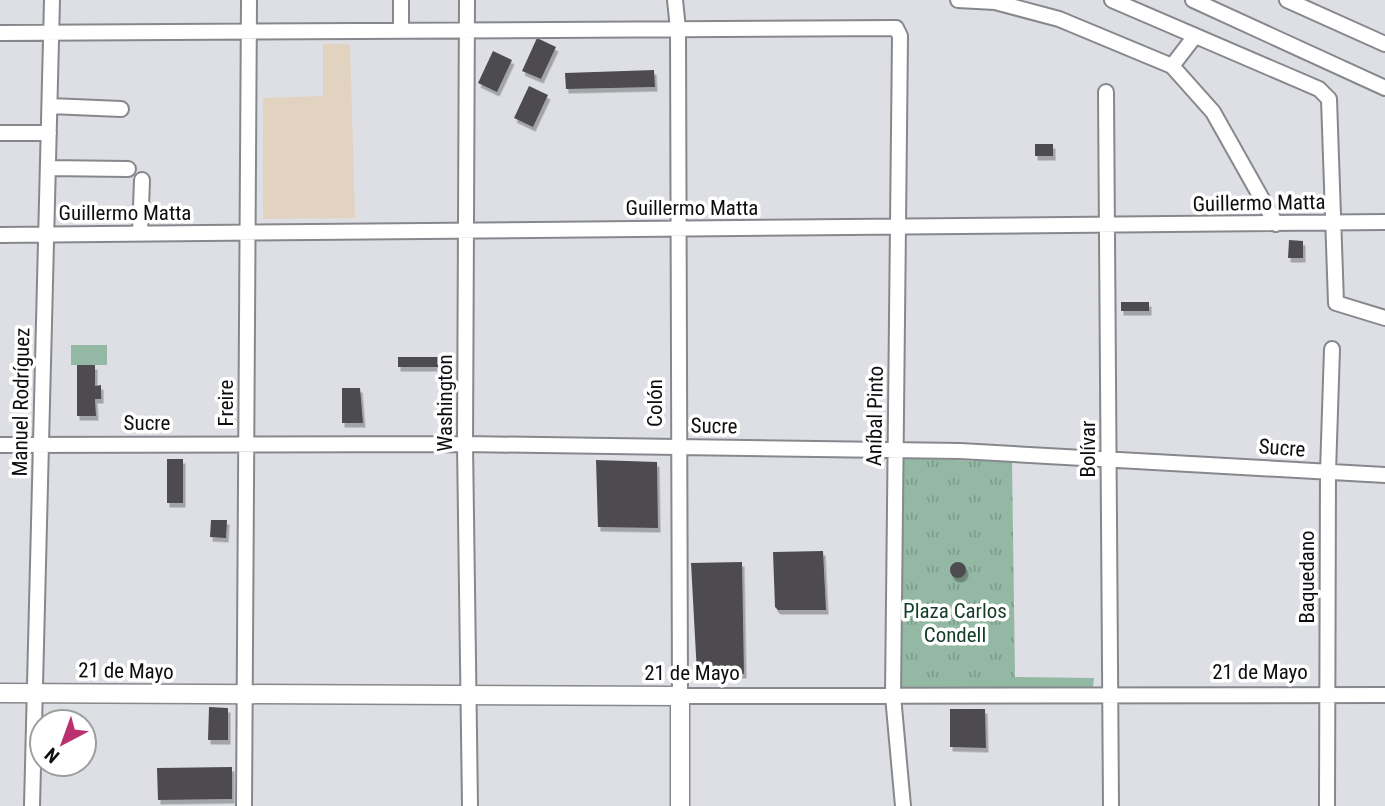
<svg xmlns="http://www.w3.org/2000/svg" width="1385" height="806" viewBox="0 0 1385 806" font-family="'Roboto Condensed',sans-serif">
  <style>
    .education { fill: #e2d3c0 }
    .grass { fill: #93b8a3 }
    .park { fill: url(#park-tufts) }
    .building { fill: #4d4c50; filter: url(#shadow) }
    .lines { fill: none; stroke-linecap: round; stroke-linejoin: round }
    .minor-casing { stroke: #87888d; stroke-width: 18 }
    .major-casing { stroke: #87888d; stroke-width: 21 }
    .minor { stroke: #fff; stroke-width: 14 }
    .major { stroke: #fff; stroke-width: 18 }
    .labels { text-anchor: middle; stroke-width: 7; stroke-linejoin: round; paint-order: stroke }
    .street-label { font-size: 21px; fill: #0d0e0f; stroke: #fff }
    .park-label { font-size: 21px; fill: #133d29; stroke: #fff }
  </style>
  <defs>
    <pattern id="park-tufts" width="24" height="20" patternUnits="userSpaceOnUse" patternTransform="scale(1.75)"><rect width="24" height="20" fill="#93b8a3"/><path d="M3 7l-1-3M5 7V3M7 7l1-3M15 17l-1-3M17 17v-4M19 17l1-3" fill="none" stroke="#7e9d8b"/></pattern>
    <filter id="shadow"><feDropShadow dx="2.5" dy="4.5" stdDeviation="0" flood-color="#0004"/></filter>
  </defs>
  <rect width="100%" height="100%" fill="#dedfe4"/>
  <!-- education -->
  <path class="education" d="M323 44H350L355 218 263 219V98L323 96Z"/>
  <!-- grass -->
  <path class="grass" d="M71 345H107V365H71Z"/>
  <!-- park -->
  <path class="park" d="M897 458 1012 462 1015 677 1094 678 1091 704 897 703Z"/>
  <!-- building -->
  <path class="building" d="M537 38 556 47 541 79 522 71Z
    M493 51 512 60 497 92 478 83Z
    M654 70 655 87 566 89 565 73Z
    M529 86 548 95 533 127 514 118Z
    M1035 144H1053V156H1035Z
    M1289 240 1303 241V258H1288Z
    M1121 302H1149V311H1121Z
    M398 357H440V367H398Z
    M77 365H95V386L101 385V399H95L96 416H77Z
    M342 388H360L363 423H342Z
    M167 459H183V503H167Z
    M596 460 657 462 658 528 598 527Z
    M211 520H227L226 538 210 537Z
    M823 551 826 610H778L775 607 773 552Z
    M742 562 744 674H697L691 563Z
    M950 570a8 8 0 1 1 16 0a8 8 0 1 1-16 0Z
    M209 707 228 708V740H208Z
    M950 709H985L986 748 950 747Z
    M232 767V799L158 800 157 768Z"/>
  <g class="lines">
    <!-- minor casing -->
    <g class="minor-casing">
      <path id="minor" d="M467 0 465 444 470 806
        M675 0 678 29 680 696 1385 695
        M958 0 995 2 1059 19 1172 66 1213 112 1276 224
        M1112 0 1319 89 1329 99 1336 303 1385 318
        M1193 0 1385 88
        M1287 0 1385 44
        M401 31V0
        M0 33 896 28 900 36 893 696 903 806
        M1172 66 1195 36
        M1106 92 1111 806
        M50 106 121 109
        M0 133H49
        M48 168 128 169
        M140 233 142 180
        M0 235 1385 222
        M0 445 465 444 960 451 1385 475
        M32 806 52 0
        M244 806 249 0
        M1327 806 1328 472 1332 349"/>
    </g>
    <!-- major casing -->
    <g class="major-casing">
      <path id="major" d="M0 693 680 696V806"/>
    </g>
    <!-- minor -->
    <use href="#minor" class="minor"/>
    <!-- major -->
    <use href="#major" class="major"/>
  </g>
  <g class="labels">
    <!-- street labels -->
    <g class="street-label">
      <text transform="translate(1259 203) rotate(-1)" y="7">Guillermo Matta</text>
      <text x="692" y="215">Guillermo Matta</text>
      <text x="125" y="220">Guillermo Matta</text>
      <text transform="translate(21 402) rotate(-89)" y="7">Manuel Rodríguez</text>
      <text transform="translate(226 403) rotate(-90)" y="7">Freire</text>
      <text transform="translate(445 403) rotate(-90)" y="7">Washington</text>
      <text transform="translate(655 403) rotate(-90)" y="7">Colón</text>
      <text transform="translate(875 416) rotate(-89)" y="7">Aníbal Pinto</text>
      <text x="147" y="430">Sucre</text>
      <text transform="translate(714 426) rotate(1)" y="7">Sucre</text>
      <text transform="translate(1282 448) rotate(4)" y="7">Sucre</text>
      <text transform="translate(1088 449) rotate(-90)" y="7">Bolívar</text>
      <text transform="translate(1307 577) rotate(-90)" y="7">Baquedano</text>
      <text transform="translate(126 671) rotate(1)" y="7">21 de Mayo</text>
      <text x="1260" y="679">21 de Mayo</text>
      <text x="692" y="680">21 de Mayo</text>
    </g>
    <!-- park labels -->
    <g class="park-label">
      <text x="955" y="618">Plaza Carlos<tspan x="955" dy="24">Condell</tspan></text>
    </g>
  </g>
  <!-- north arrow -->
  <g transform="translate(63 743) rotate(221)"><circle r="33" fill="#ffffff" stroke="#9e9f9f" stroke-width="2"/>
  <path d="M0-5L12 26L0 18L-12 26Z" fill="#b9306f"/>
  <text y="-10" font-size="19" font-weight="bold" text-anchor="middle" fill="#0d0e0f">N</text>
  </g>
</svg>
